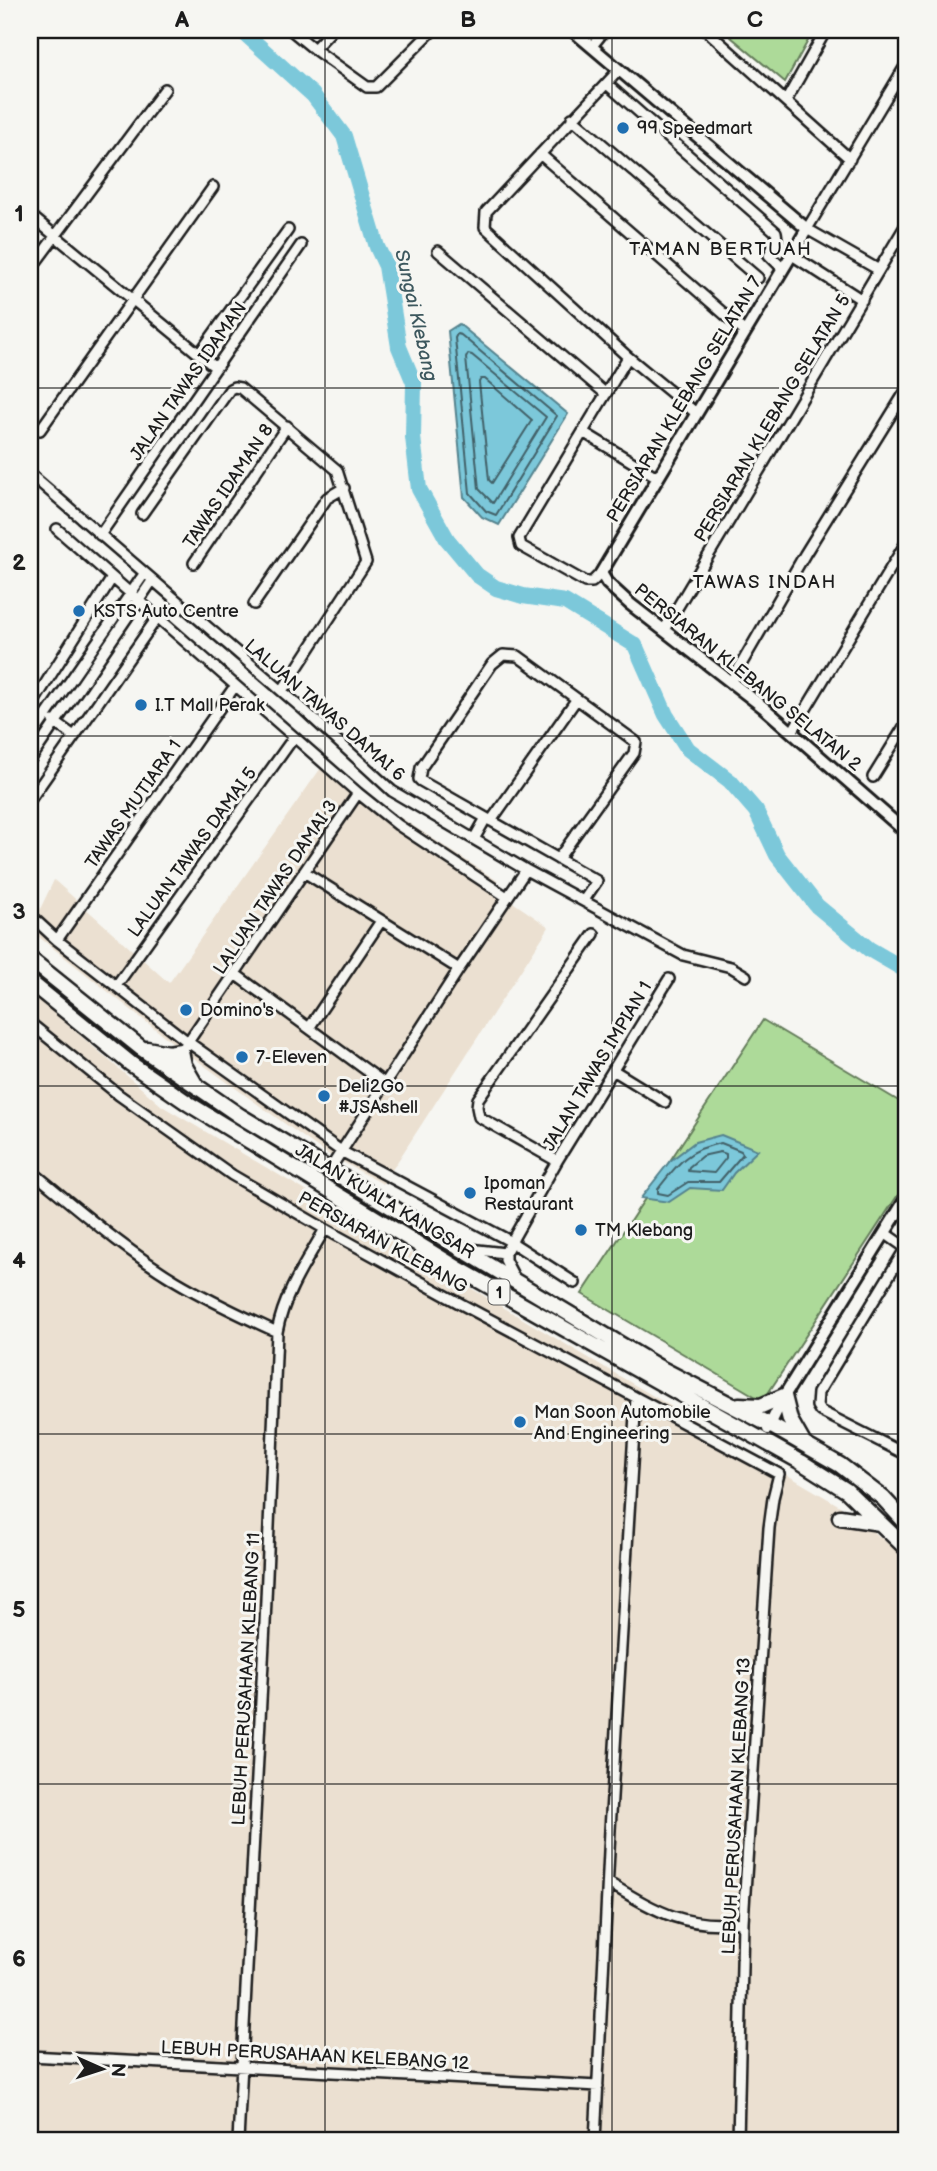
<svg xmlns="http://www.w3.org/2000/svg" width="937" height="2171" viewBox="0 0 937 2171" font-family="'Balsamiq Sans',sans-serif">
  <style>
    .built { fill: #ebe0d1 }
    .green { fill: #adda99; stroke: #647b5a; stroke-width: 2 }
    .water { fill: #7bc8da; stroke: #55838e; stroke-width: 2 }
    .lines { fill: none; stroke-linecap: round; stroke-linejoin: round }
    .shore { stroke: #426168; stroke-width: 2 }
    .river { stroke: #7bc8da; stroke-width: 16 }
    .minor-casing { stroke: #1c1c1c; stroke-width: 14 }
    .tertiary-casing { stroke: #1c1c1c; stroke-width: 16 }
    .trunk-casing { stroke: #1c1c1c; stroke-width: 19 }
    .minor { stroke: #f6f6f2; stroke-width: 9 }
    .tertiary { stroke: #f6f6f2; stroke-width: 10 }
    .trunk { stroke: #f6f6f2; stroke-width: 14 }
    .grid { fill: none; stroke: #1c1c1c; stroke-width: 2; stroke-opacity: 0.55 }
    .poi-dot { fill: #1f6fb2; stroke: #f6f6f2; stroke-width: 2.5 }
    .labels { text-anchor: middle; stroke-width: 6; stroke-linejoin: round; paint-order: stroke }
    .shield { fill: #f6f6f2; stroke: #5d5d5c; stroke-width: 2 }
    .shield-label { font-size: 16px; font-weight: bold; fill: #1c1c1c }
    .poi-label { font-size: 18px; fill: #1c1c1c; stroke: #f6f6f2; text-anchor: start }
    .street-label { font-size: 18px; fill: #1c1c1c; stroke: #f6f6f2 }
    .neighbourhood-label { font-size: 19px; letter-spacing: 2px; fill: #1c1c1c; stroke: #f6f6f2 }
    .water-label { font-size: 19px; font-style: italic; fill: #3d585e; stroke: #f6f6f2 }
    .neatline { fill: none; stroke: #1c1c1c; stroke-width: 2.5 }
    .grid-label { font-size: 23px; text-anchor: middle; font-weight: bold; fill: #1c1c1c }
  </style>
  <rect width="100%" height="100%" fill="#f6f6f2"/>
  <filter id="ink" filterUnits="userSpaceOnUse"><feTurbulence type="fractalNoise" baseFrequency=".0143" numOctaves="2"/><feDisplacementMap in="SourceGraphic" scale="14" xChannelSelector="R" yChannelSelector="G"/><feConvolveMatrix kernelMatrix="1 2 1 2 8 2 1 2 1" color-interpolation-filters="sRGB"/></filter>
  <g filter="url(#ink)">
    <!-- built -->
    <path class="built" d="M328 758 378 803 496 880 514 903 549 927 383 1184 324 1152 173 1043 30 930 54 880 169 983Z
      M30 992 162 1106 840 1506 907 1558V2141H793L711 2131 719 2141H30Z"/>
    <!-- green -->
    <path class="green" d="M736 30H814L785 82 731 37Z
      M763 1020 907 1106V1181L763 1401 582 1294Z"/>
    <!-- water -->
    <path class="water" d="M459 324 568 414 499 525 482 517 464 497 448 331Z
      M721 1135 758 1150 734 1173 722 1190 690 1188 669 1202 641 1198 670 1161 695 1142Z"/>
    <g class="lines">
      <!-- shore -->
      <path class="shore" d="M457 334 461 335 557 416 496 515 486 511 470 493 455 338Z
        M468 354 472 355 546 417 493 503 479 489 466 358Z
        M481 379H485L532 420 492 483 489 480 479 382Z
        M721 1143 741 1151 743 1154 719 1182H688L668 1195 658 1193V1189C678 1163 688 1149 721 1143Z
        M720 1152 726 1154V1158L714 1173 688 1171 689 1167 702 1156Z"/>
      <!-- river -->
      <path class="river" d="M241 30 313 95 344 136 377 247 386 266 399 347 414 383 413 437 419 489 447 539 477 575 496 588 523 596 565 602 635 645 666 715 688 749 730 781 756 811 777 855 817 906 869 949 907 971"/>
      <!-- minor casing -->
      <g class="minor-casing">
        <path id="minor" d="M291 30 314 49 367 87H376L433 30
          M706 30 850 159
          M592 46 605 30
          M314 49 332 30
          M619 70 486 212 485 227 628 357 696 413
          M607 84 776 232 777 239 769 255 783 269
          M786 101 826 30
          M572 118 758 278
          M540 154 745 332
          M30 215 216 368
          M438 251 606 394
          M792 255 862 300
          M30 270 165 89
          M879 270 807 229 907 63
          M199 354 288 230
          M40 430 213 187
          M583 432 657 477
          M30 474 305 711 392 791 526 870 683 955 731 967 746 976
          M142 514 230 389 234 387 240 388 337 470 366 562 282 691
          M57 529 358 793 398 825 507 897
          M100 535 301 245
          M194 563 287 426
          M601 573 592 582H585L521 546 519 538 628 357
          M254 604 327 498 344 488
          M664 630 907 223
          M731 682 805 554 907 389
          M30 708 112 578
          M53 721 74 736
          M792 732 907 541
          M30 739 144 574
          M30 760 152 581
          M873 777 907 722
          M30 800 157 618
          M491 821 576 700
          M474 839 486 818
          M558 859 634 753 636 742 518 656 503 655 492 664 421 768 419 779 421 781 597 881 584 900
          M304 872 459 969
          M30 915 57 940 188 1042 341 1151 508 1240 575 1283
          M57 940 235 686
          M235 974 384 1083
          M116 986 294 737
          M30 1023 119 1095 232 1175 325 1229 461 1304 779 1474 773 1498 769 1528 743 1922 738 2141
          M309 1028 381 921
          M168 1068 188 1042 358 793
          M613 1070 665 1102
          M557 1161 479 1117 477 1107 478 1099 594 934
          M330 1169 459 969 526 870
          M30 1170C77 1208 123 1249 176 1281 208 1300 242 1316 277 1332
          M886 1234 906 1248
          M907 1246 818 1393 817 1406 820 1411 907 1455
          M469 1249 505 1253
          M515 1279 505 1260V1253L557 1161 669 979
          M609 1883C656 1911 686 1930 743 1922
          M30 2056 598 2086
          M238 2141 265 1624 277 1332C284 1294 306 1262 325 1229
          M595 2141 610 1830 636 1398"/>
      </g>
      <!-- tertiary casing -->
      <g class="tertiary-casing">
        <path id="tertiary" d="M572 30 807 229 601 573 607 583 630 604 763 707 907 833
          M768 1429 784 1396 907 1197"/>
      </g>
      <!-- trunk casing -->
      <g class="trunk-casing">
        <path id="trunk" d="M30 959 141 1048 240 1116 658 1367 770 1425 840 1465 883 1498 907 1524
          M30 982 131 1064 189 1104 457 1268 801 1462 847 1491 907 1549
          M147 1049 168 1053 181 1051 184 1065 195 1084
          M739 1405 761 1406 784 1396 790 1420 802 1441
          M840 1517 880 1523"/>
      </g>
      <!-- minor -->
      <use href="#minor" class="minor"/>
      <!-- tertiary -->
      <use href="#tertiary" class="tertiary"/>
      <!-- trunk -->
      <use href="#trunk" class="trunk"/>
    </g>
  </g>
  <!-- grid -->
  <path class="grid" d="M325 30V2141M612 30V2141M30 388H907M30 736H907M30 1086H907M30 1434H907M30 1784H907"/>
  <!-- markers -->
  <g class="poi-dot">
    <circle cx="623" cy="128" r="7"/>
    <circle cx="79" cy="611" r="7"/>
    <circle cx="141" cy="705" r="7"/>
    <circle cx="186" cy="1010" r="7"/>
    <circle cx="242" cy="1057" r="7"/>
    <circle cx="324" cy="1096" r="7"/>
    <circle cx="470" cy="1193" r="7"/>
    <circle cx="581" cy="1230" r="7"/>
    <circle cx="520" cy="1422" r="7"/>
  </g>
  <g class="labels">
    <!-- shield labels -->
    <rect class="shield" x="488.5" y="1279.5" width="21" height="25" rx="5"/>
    <g class="shield-label">
      <text x="499" y="1298">1</text>
    </g>
    <!-- poi labels -->
    <g class="poi-label">
      <text x="637" y="134">99 Speedmart</text>
      <text x="93" y="617">KSTS Auto Centre</text>
      <text x="155" y="711">I.T Mall Perak</text>
      <text x="200" y="1016">Domino's</text>
      <text x="256" y="1063">7-Eleven</text>
      <text x="338" y="1092">Deli2Go<tspan x="338" dy="21">#JSAshell</tspan></text>
      <text x="484" y="1189">Ipoman<tspan x="484" dy="21">Restaurant</tspan></text>
      <text x="595" y="1236">TM Klebang</text>
      <text x="534" y="1418">Man Soon Automobile<tspan x="534" dy="21">And Engineering</tspan></text>
    </g>
    <!-- street labels -->
    <g class="street-label">
      <text transform="translate(188 381) rotate(-55)" y="6">JALAN TAWAS IDAMAN</text>
      <text transform="translate(684 399) rotate(-59)" y="6">PERSIARAN KLEBANG SELATAN 7</text>
      <text transform="translate(772 418) rotate(-59)" y="6">PERSIARAN KLEBANG SELATAN 5</text>
      <text transform="translate(228 486) rotate(-56)" y="6">TAWAS IDAMAN 8</text>
      <text transform="translate(748 677) rotate(39)" y="6">PERSIARAN KLEBANG SELATAN 2</text>
      <text transform="translate(325 710) rotate(41)" y="6">LALUAN TAWAS DAMAI 6</text>
      <text transform="translate(133 804) rotate(-55)" y="6">TAWAS MUTIARA 1</text>
      <text transform="translate(192 852) rotate(-54)" y="6">LALUAN TAWAS DAMAI 5</text>
      <text transform="translate(275 887) rotate(-56)" y="6">LALUAN TAWAS DAMAI 3</text>
      <text transform="translate(597 1066) rotate(-59)" y="6">JALAN TAWAS IMPIAN 1</text>
      <text transform="translate(385 1201) rotate(31)" y="6">JALAN KUALA KANGSAR</text>
      <text transform="translate(383 1242) rotate(29)" y="6">PERSIARAN KLEBANG</text>
      <text transform="translate(246 1679) rotate(-87)" y="6">LEBUH PERUSAHAAN KLEBANG 11</text>
      <text transform="translate(736 1806) rotate(-87)" y="6">LEBUH PERUSAHAAN KLEBANG 13</text>
      <text transform="translate(315 2055) rotate(3)" y="6">LEBUH PERUSAHAAN KELEBANG 12</text>
    </g>
    <!-- neighbourhood labels -->
    <g class="neighbourhood-label">
      <text x="721" y="255">TAMAN BERTUAH</text>
      <text x="765" y="588">TAWAS INDAH</text>
    </g>
    <!-- water labels -->
    <g class="water-label">
      <text transform="translate(417 315) rotate(77)" y="7">Sungai Klebang</text>
    </g>
  </g>
  <!-- margin -->
  <rect width="937" height="2171" fill="none" stroke="#f6f6f2" stroke-width="77"/>
  <!-- north arrow -->
  <g transform="translate(102 2069) rotate(93)" stroke="#f6f6f2" stroke-width="5" paint-order="stroke">
  <path d="M0-5L12 26L0 18L-12 26Z" fill="#1c1c1c"/>
  <text y="-10" font-size="19" font-weight="bold" text-anchor="middle" fill="#1c1c1c">N</text>
  </g>
  <rect x="38" y="38" width="860" height="2094" class="neatline"/>
  <g class="grid-label">
    <text x="182" y="27">A</text>
    <text x="468" y="27">B</text>
    <text x="755" y="27">C</text>
    <text x="19" y="221">1</text>
    <text x="19" y="570">2</text>
    <text x="19" y="919">3</text>
    <text x="19" y="1268">4</text>
    <text x="19" y="1617">5</text>
    <text x="19" y="1966">6</text>
  </g>
</svg>
